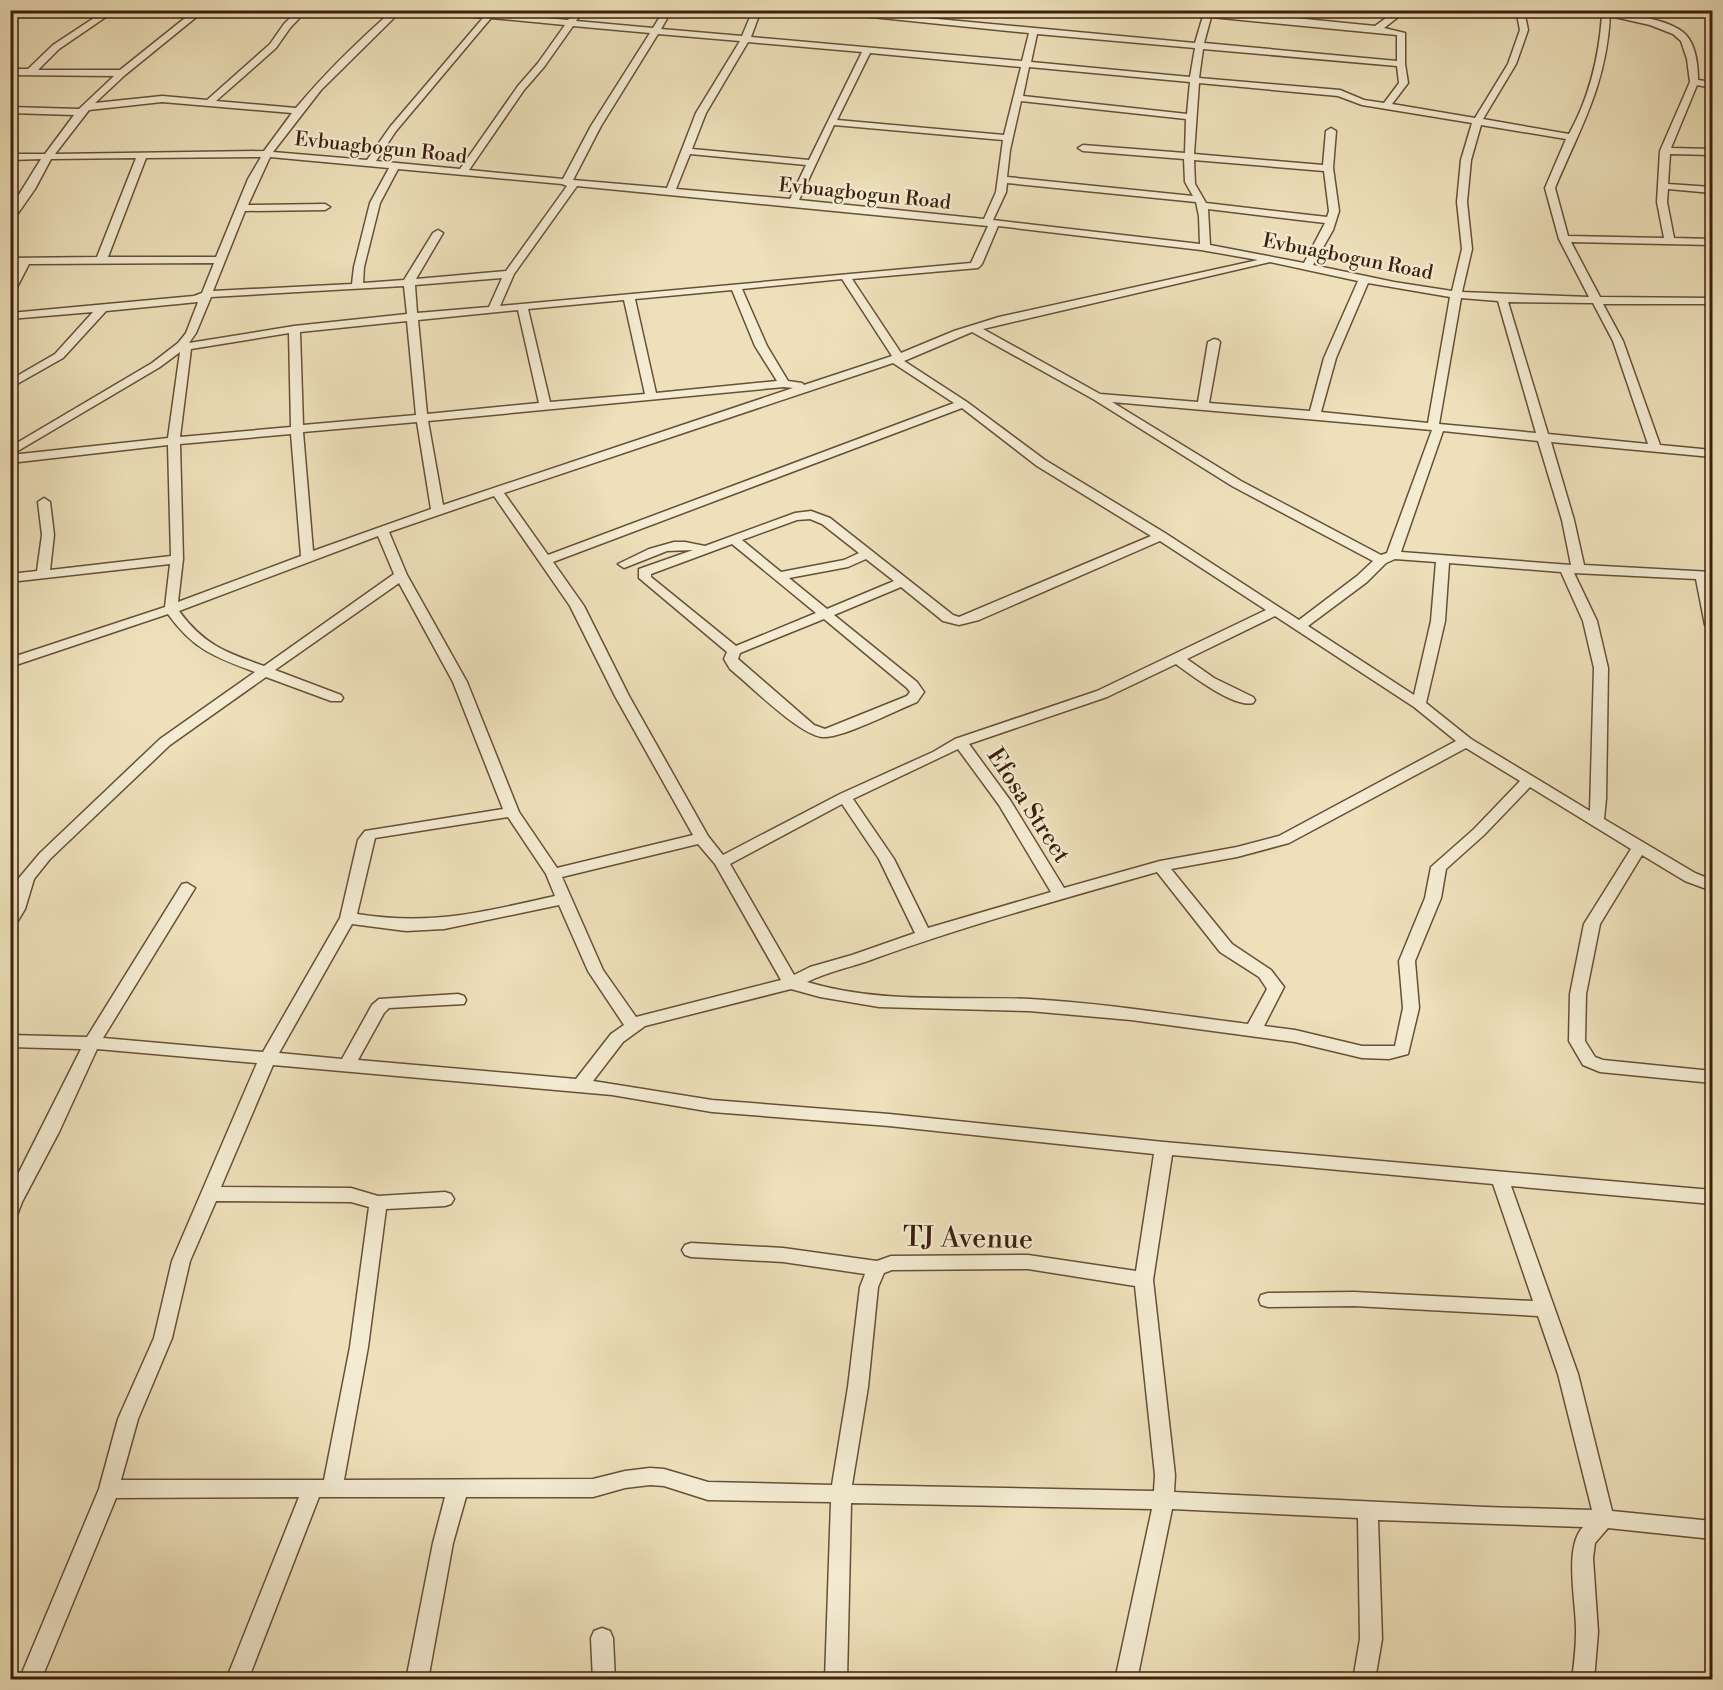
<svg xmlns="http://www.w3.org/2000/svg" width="1723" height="1690" viewBox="0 0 1723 1690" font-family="'Libre Bodoni',serif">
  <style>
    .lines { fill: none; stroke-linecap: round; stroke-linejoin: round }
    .minor-casing { stroke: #684f37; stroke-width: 3 }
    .minor { fill: #f3ebd2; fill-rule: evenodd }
    .labels { text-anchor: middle; stroke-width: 4.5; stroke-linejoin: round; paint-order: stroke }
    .far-street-label { font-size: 20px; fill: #3c1f0b; stroke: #f3ebd2 }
    .street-label { font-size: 24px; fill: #3c1f0b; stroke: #f3ebd2 }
    .near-street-label { font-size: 28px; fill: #3c1f0b; stroke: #f3ebd2 }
  </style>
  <rect width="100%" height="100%" fill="#ede0ba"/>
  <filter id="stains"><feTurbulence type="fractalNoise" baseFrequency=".00333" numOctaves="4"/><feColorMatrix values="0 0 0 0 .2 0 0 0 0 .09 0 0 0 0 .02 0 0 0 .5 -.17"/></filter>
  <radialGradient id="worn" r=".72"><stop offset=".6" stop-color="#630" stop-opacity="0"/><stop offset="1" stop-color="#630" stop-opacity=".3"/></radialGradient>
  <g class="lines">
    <!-- minor casing -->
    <g class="minor-casing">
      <path id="minor" d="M106 10H116L59 49 38 70H120L195 10H205L125 75 95 103 162 96 207 100 270 44 284 24 298 10H307L290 28 276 48 216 101 296 108C325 73 358 41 393 10H402L321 90 273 152 367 160 390 127 483 18 422 10H459L568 20 575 10H584L576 21 653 28 664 10H672L661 29 742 36 753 10H761L751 37 1022 61 1029 33 803 10H840L1195 43 1203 16 1163 10H1214L1375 26 1397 10H1407L1384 28 1405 33V64L1408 83 1392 104 1475 118 1508 64 1520 30 1516 10H1524L1528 30 1516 64 1483 119 1569 134C1590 96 1599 57 1602 15L1584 10C1607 10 1670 17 1686 35 1696 46 1698 66 1698 80L1712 82V88L1697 85 1671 148 1712 149V155L1670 154 1668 184 1712 187V193L1668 189 1667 202 1674 238 1712 239V245L1571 242 1600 297 1712 298V304H1603L1623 341 1660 445 1712 450V457L1551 442 1574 520 1584 565 1712 572V580H1709L1712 595V629L1705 625 1696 579 1574 573 1597 621 1608 668 1606 799 1604 819 1695 873 1712 880V891L1685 881 1642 855 1600 924 1586 994 1585 1041 1595 1057 1603 1060 1712 1071V1083L1600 1072 1583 1065 1569 1041 1570 994 1584 924 1631 849 1530 787 1484 835 1446 869 1441 898 1415 961 1419 1008 1408 1054 1389 1059 1362 1058 1295 1042 1131 1020 1029 1011 879 1007 820 997 791 989 645 1026 623 1042 593 1081 712 1100 889 1114 1164 1142 1712 1190V1204L1511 1186 1578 1374 1612 1511 1712 1521V1539L1608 1528 1595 1543 1593 1558 1598 1632 1594 1680H1572C1574 1664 1576 1648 1576 1633 1577 1605 1563 1548 1583 1527L1378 1520 1382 1639 1375 1680H1353L1360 1639 1358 1518 1172 1509 1137 1680H1115L1152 1509 851 1503 847 1680H825L831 1502 708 1500 664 1486 650 1485 625 1488 593 1497H466L453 1543 428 1680H406L433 1543 445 1497H319L248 1680H226L299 1497 116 1498 41 1680H19L99 1489 118 1419 154 1338 172 1261 257 1063 97 1049 59 1132 22 1202 16 1218 10 1220V1190L81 1049 10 1047V1035L87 1037 182 884 187 883 195 888 103 1038 263 1052 340 918 358 840 365 831 503 809 453 682 399 583 275 670 341 695 343 698 341 701H331L266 677 170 745 50 859 34 879 25 909 16 924 10 925V905L19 878 40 853 160 739 255 672C215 657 194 650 168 614L10 667V658L165 607 170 564 10 582V574L37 571 42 535 38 502 44 498 50 502 54 535 50 570 171 556 168 445 10 463V447L152 363 178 343 186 333 198 302 106 311 63 358 10 388V380L55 354 93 312 10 319V313L194 296 202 293 214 263 29 264 15 291 10 294V279L18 264H10V258L97 257 136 158 51 159 35 189 14 219 10 220V209L41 159 10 160V154H45L74 115 10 113V107L79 109 114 76 10 75V69H28L53 45ZM1610 16 1650 25 1673 34 1681 41 1687 59 1690 82 1660 151 1657 202 1664 238 1568 236 1555 188C1581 126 1606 86 1610 16ZM1211 17 1397 35V61L1204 43ZM491 18 565 25 538 63 518 86 460 169 376 161 396 131ZM573 26 650 33 591 126 563 179 469 170 524 90 544 67ZM658 34 740 41 696 113 667 188 573 180 601 126ZM1037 34 1195 48 1190 77 1031 62ZM748 42 862 52 809 160 692 149 706 113ZM1203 49 1397 66 1399 83 1384 103 1364 100 1340 90 1199 78ZM870 53 1021 67 1004 135 837 120ZM1029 67 1190 82 1187 114 1023 96ZM1199 83 1338 96 1362 105 1472 123 1461 160 1457 202 1462 249 1452 291 1394 282 1313 265 1333 230 1339 211 1333 168 1336 131 1331 128 1326 131 1323 165 1194 154ZM1021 101 1186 119 1185 153 1083 145 1078 148 1083 151 1184 159 1185 182 1193 196 1007 177 1010 150ZM162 102 292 113 264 151 55 154 89 110ZM834 125 1003 140 996 192 984 219 799 200ZM1481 125 1566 139 1545 188 1559 239 1589 297 1462 292 1472 249 1467 202 1471 160ZM690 154 806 165 790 199 676 189ZM261 157 248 179 216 257H108L146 158ZM270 157 389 168 370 203 354 267 352 284 213 291 245 211 325 210 330 207 325 204 248 205ZM1194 160 1324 171 1329 211 1327 217 1206 203 1195 184ZM398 169 562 184 567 186 506 271 416 279 443 233 438 230 433 233 404 280 363 283 364 267 380 203ZM1007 183 1196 202 1199 216 1200 244 993 220 1006 192ZM577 186 988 226 971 263 500 306 514 274ZM1208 209 1325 223 1304 263 1210 245ZM998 226 1201 250 1258 260 999 317 954 331 901 353 852 279 978 268 982 264ZM1270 262 1358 281 1324 358 1310 411 1209 403 1220 342 1218 340 1214 339 1208 342 1198 402 1100 394 983 329ZM502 278 489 307 417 313 415 285ZM842 279 892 356 804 385 802 383 788 381 767 346 742 289ZM1368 283 1450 297 1428 423 1321 412 1336 358ZM404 286 407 314 294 326 189 343 196 333 211 297ZM732 290 755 346 777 381 656 393 635 299ZM1461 298 1498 301 1536 433 1439 424ZM624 300 645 394 550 402 528 309ZM1508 302 1593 303 1613 341 1648 444 1548 434ZM518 310 539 403 427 414 418 320ZM407 321 416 415 303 425 300 332ZM972 332 1093 399 1232 486 1373 561 1357 576 1299 620 1165 533 1045 460 967 402 904 361ZM289 333 291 427 180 437 191 349ZM180 352 168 438 11 455 160 367ZM893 363 954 403 548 555 504 493ZM784 387 793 388 443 505 428 421ZM1112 402 1432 430 1387 553 1381 555 1241 481ZM962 408 1037 466 1151 536 959 617 953 615 830 518 811 511 795 513 705 546 685 542H674L649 549 618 564 624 568 667 551 693 550 639 569V578L727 652 724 659 730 669C751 686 797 733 822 737 841 739 897 710 917 702L924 692 917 682 834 615 901 587 943 621 959 625 979 620 1160 541 1266 610 1097 691 955 739 933 752 840 794 723 855 708 836 629 696 584 606 553 562ZM417 422 431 509 313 551 303 432ZM1443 431 1538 441 1562 520 1571 565 1401 552ZM291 434 301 556 178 602 183 559 180 444ZM494 496 570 606 615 696 693 835 557 868 519 812 467 682 407 575 389 532ZM810 519 822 524 859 553 844 560 781 572 742 540 797 520ZM378 536 394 574 264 666C225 652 204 645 179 611ZM732 544 816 613 736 646 651 577V574ZM866 559 894 581 827 609 789 578 848 567ZM1395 559 1436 562 1431 621 1414 695 1308 626 1367 582 1386 563ZM1449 563 1561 572 1583 621 1594 668 1590 811 1471 739 1426 703 1445 621ZM1275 616 1414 707 1456 741 1279 836 1237 847 1160 861 1064 888 1010 800 969 744 1107 697 1176 664C1191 675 1234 708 1253 703L1255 700 1253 697 1214 678 1187 659ZM824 619 907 688 910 692 907 696 825 729 814 725 738 659 740 653ZM1466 748 1520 781 1474 829 1431 867 1425 898 1399 961 1403 1008 1395 1046H1362L1295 1030 1264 1026 1284 987 1271 970 1232 944 1171 869 1237 857 1289 843ZM958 749 999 805 1051 892 928 928 894 859 853 799ZM842 804 879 859 915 933 852 955 810 967 794 975 730 864ZM508 817 546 874 555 896C483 912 432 926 357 914L375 838ZM698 844 715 864 781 980 636 1017 603 970 562 877ZM1157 872 1220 952 1259 977 1267 989 1248 1024C1175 1015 1103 1003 1030 999 955 996 879 1004 807 982 829 971 853 967 876 958 968 925 1062 899 1157 872ZM559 905 588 971 624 1025 611 1034 576 1079 358 1060 384 1013 389 1008 464 1004 466 1000 464 996 458 994 379 999 372 1005 342 1059 279 1053 352 924 406 931 444 929ZM273 1065 612 1095 712 1112 889 1126 1154 1154 1136 1271 1028 1255 891 1256 877 1261 783 1248 691 1243 685 1245 682 1250 685 1255 691 1257 783 1262 865 1274 860 1287 848 1387 832 1485 708 1482 664 1469 650 1468 625 1471 593 1479 344 1480 368 1347 386 1209 445 1206 451 1204 454 1199 451 1194 445 1192 378 1196 351 1188 221 1187ZM1172 1155 1493 1184 1533 1301 1354 1292 1268 1293 1261 1295 1259 1300 1261 1305 1268 1307 1354 1306 1538 1316 1558 1374 1592 1510 1485 1507 1174 1492 1175 1475 1153 1280ZM216 1201 351 1202 369 1207 350 1347 324 1480H121L138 1419 172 1338 190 1261ZM1028 1269 1135 1286 1155 1475 1154 1491 852 1485 868 1387 878 1287 884 1273 892 1270Z
        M602 1628 610 1631 613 1638 615 1680H593L591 1638 594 1631Z"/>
    </g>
    <!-- minor -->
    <use href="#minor" class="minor"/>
  </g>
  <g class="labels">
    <!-- far-street labels -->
    <g class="far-street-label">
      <text transform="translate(381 147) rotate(6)" y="7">Evbuagbogun Road</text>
      <text transform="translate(865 193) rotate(6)" y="7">Evbuagbogun Road</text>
      <text transform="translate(1348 256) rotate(11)" y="7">Evbuagbogun Road</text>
    </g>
    <!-- street labels -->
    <g class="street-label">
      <text transform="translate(1029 805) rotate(57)" y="8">Efosa Street</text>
    </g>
    <!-- near-street labels -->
    <g class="near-street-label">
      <text transform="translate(968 1237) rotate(1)" y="10">TJ Avenue</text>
    </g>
  </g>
  <!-- margin -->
  <rect width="1723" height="1690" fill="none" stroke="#ede0ba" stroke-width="36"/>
  <rect x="12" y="12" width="1699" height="1666" fill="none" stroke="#3c1f0b" stroke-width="3"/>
  <rect x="18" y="18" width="1687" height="1654" fill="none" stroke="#3c1f0b" stroke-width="1.5"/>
  <rect width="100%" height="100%" filter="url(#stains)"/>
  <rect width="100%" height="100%" fill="url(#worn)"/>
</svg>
